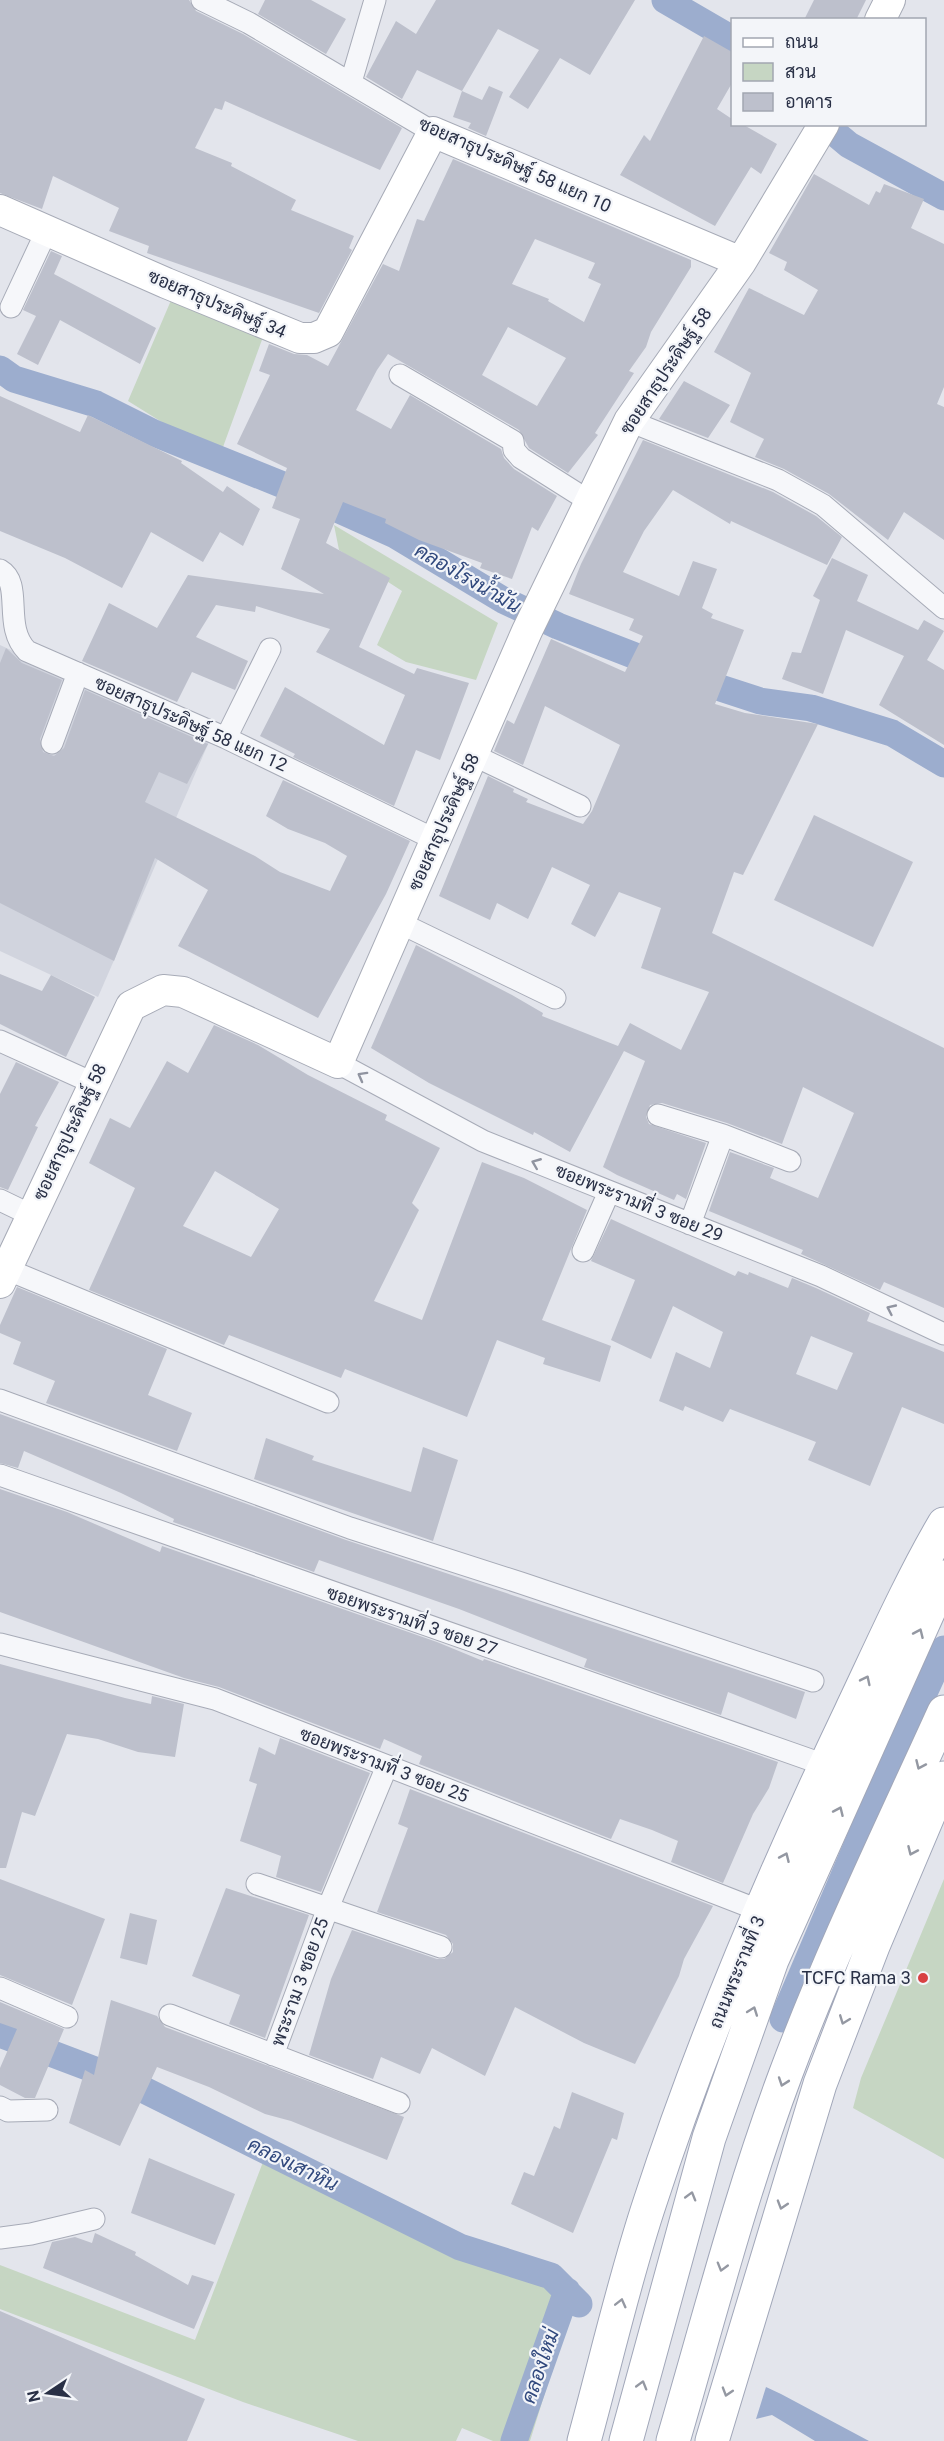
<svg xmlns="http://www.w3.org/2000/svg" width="944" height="2441" viewBox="0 0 944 2441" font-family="Roboto,Sarabun,sans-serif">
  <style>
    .built { fill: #d1d4de }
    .green { fill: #c6d6c3 }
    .water { fill: #9cadce }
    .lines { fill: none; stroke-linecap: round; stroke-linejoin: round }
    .canal { stroke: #9cadce; stroke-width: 27 }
    .building { fill: #bdc0cc; fill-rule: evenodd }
    .street-casing { stroke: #a7abb7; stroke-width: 23 }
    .secondary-casing { stroke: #a7abb7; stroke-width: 32 }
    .primary-casing { stroke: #a1a7b9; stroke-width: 35 }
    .street { stroke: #f6f7fa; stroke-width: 21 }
    .secondary { stroke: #fff; stroke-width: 30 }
    .primary { stroke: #fff; stroke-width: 33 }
    .oneway { stroke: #9094a0 }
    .oneway2 { stroke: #9498a2 }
    .poi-dot { fill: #d84143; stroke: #f3f5f9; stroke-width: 2 }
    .labels { text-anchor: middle; stroke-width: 4.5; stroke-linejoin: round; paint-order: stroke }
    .street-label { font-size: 18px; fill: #293046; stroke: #f3f5f9 }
    .poi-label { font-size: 18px; fill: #293046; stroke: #f3f5f9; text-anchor: end }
    .water-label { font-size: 20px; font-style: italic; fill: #30487d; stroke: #f3f5f9 }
  </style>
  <rect width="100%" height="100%" fill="#e3e5ec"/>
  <!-- built -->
  <path class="built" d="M0 645 209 742 98 997 0 951Z"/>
  <!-- green -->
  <path class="green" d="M172 298 263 337 223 447 165 424 128 401Z
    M334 525 498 623 476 680 406 662 377 645 402 591 339 550Z
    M944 1879V2159L853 2108 861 2078Z
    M263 2162 547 2284 568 2319 530 2441H493L462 2428 456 2441H358L243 2402 0 2309V2265L195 2340Z"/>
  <!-- water -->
  <path class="water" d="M766 2387 781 2394 869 2441H815L772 2415 756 2419Z"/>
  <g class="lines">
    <!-- canal -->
    <path class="canal" d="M665 0 732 39
      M824 124 849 145 944 197
      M0 369 14 379 96 404 154 433 288 487 395 535 503 600 558 626 705 683 760 701 811 708 892 733 944 764
      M783 2019 896 1754 944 1649
      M0 2034 132 2084 460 2247 551 2276 579 2304
      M514 2441 567 2291"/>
  </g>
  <!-- building -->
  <path class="building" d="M0 0H189L196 11 243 34 402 128 380 170 225 101 222 110 215 108 195 148 232 163 231 166 296 200 291 210 354 236 349 248 352 250 319 313 147 253 149 246 109 231 119 208 53 176 42 209 0 193Z
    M265 0H311L346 19 326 54 258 14Z
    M436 0H635L590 75 560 58 528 109 509 97 539 50 498 29 462 91 417 70 402 99 366 77 396 21 416 34Z
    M814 0H866L856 20H804Z
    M704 36 732 52V83L717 109 732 119V124H742L777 144 761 174 751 167 715 226 620 175 644 135 650 141Z
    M489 86 503 92 486 136 468 128 471 123 453 117 462 91 482 100Z
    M453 159 691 260V267L651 332 646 347 629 371 634 373 595 433 598 435 568 473 529 448 519 430 388 354 377 370 356 410 391 429 410 395 501 449 504 458 514 469 557 496 538 531 532 527 512 579 480 568 482 563 419 540 385 523 386 519 343 502 326 543 390 578 359 647 414 674 417 668 469 683 440 760 416 750 394 806 293 757 295 754 260 736 285 687 384 745 405 695 316 652 330 629 256 606 255 612 216 605 196 637 248 661 235 690 192 672 177 702 82 661 109 603 157 628 188 575 324 594 281 569 300 519 272 508 287 468 237 444 270 375 259 371 269 344 294 354 307 355 328 366 383 264 399 271 417 219 424 221ZM535 239 595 263 588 278 601 284 584 322 548 301 549 299 512 284ZM508 327 566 358 537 406 482 375Z
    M814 174 869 205 876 191 880 193 884 184 924 199 911 228 944 244V387L937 404 944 407V540L904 512 888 540 829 494 784 469 755 457 764 439 730 422 751 373 714 352 749 288 804 315 818 290 784 270 787 262 769 253Z
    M51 251 62 256 54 274 156 328 140 364 60 320 38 365 17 354 36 316 23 310Z
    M684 381 730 405 708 438 659 419Z
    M0 396 80 432 88 415 182 461 181 463 223 492 227 486 260 509 243 546 220 532 203 562 151 532 122 588 65 558 0 531Z
    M643 440 773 492 816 516 842 537 827 565 731 521 730 524 673 490 644 531 623 572 679 596 693 561 717 569 702 608 713 614 711 618 744 630 715 704 745 713 818 724 743 875 734 872 712 933 944 1048V1308L884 1282 880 1290 801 1254 803 1250 709 1211 730 1152 774 1168 770 1178 818 1198 854 1113 803 1087 782 1144 727 1123 662 1103 650 1105 646 1117 649 1124 706 1143 686 1199 677 1194 674 1200 617 1175 603 1167 645 1061 624 1051 570 1152 534 1132 533 1135 429 1083 371 1048 416 945 512 995 543 1013 542 1016 618 1046 630 1023 681 1050 709 992 641 968 661 908 619 892 595 937 571 924 590 885 552 867 528 919 497 903 490 920 439 896 488 776 514 789 513 792 528 799 526 802 583 824 592 811 620 745 545 706 523 765 494 751 507 720 514 724 551 639 625 672 643 636 629 630 634 619 569 594 581 564Z
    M832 558 868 575 857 601 918 630 924 620 944 631 927 660 944 670V745L879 705 904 656 846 630 823 694 782 679 792 652 801 653 820 600 813 596Z
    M6 648 22 663 62 680 40 739 43 752 54 756 64 748 85 690 208 744 187 784 159 772 145 802 255 856 280 872 330 891 347 856 325 843 288 829 266 816 283 780 410 841 386 894 318 1018 178 946 208 890 155 858 114 961 0 903V663Z
    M814 815 913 862 873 947 774 900Z
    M0 974 42 991 51 975 95 997 66 1057 0 1024Z
    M214 1025 258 1045 308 1075 387 1115 385 1120 440 1148 412 1203 419 1210 374 1301 422 1320 482 1162 524 1178 587 1210 542 1320 611 1346 600 1382 543 1364 545 1358 497 1340 467 1417 345 1369 341 1378 229 1335 224 1345 89 1290 135 1188 89 1163 110 1118 130 1128 167 1061 188 1073ZM215 1171 279 1209 251 1257 183 1226Z
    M16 1062 59 1082 35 1126 38 1127 8 1190 0 1187V1094Z
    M611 1219 735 1276 738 1271 748 1275 749 1272 788 1288 792 1278 816 1288 870 1313 867 1321 944 1352V1424L902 1407 870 1486 808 1460 816 1442 730 1409 723 1422 685 1406 683 1411 659 1401 676 1352 710 1368 723 1332 673 1306 651 1359 611 1340 635 1280 591 1261ZM811 1336 853 1353 837 1390 796 1374Z
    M17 1287 167 1349 148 1395 192 1413 177 1451 46 1403 55 1381 13 1364 21 1342 0 1333V1325Z
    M0 1414 346 1540 805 1692 796 1719 728 1692 721 1715 584 1667 587 1659 459 1609 319 1560 314 1572 173 1522 174 1519 121 1493 24 1451 18 1468 0 1463Z
    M266 1438 314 1456 312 1460 411 1492 423 1447 458 1460 433 1541 254 1479Z
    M0 1489 67 1512 160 1552 162 1546 437 1642 483 1661 484 1659 778 1762 769 1788 753 1814 723 1883 671 1862 678 1841 652 1830 620 1819 611 1839 419 1764 422 1756 384 1739 380 1749 219 1687 184 1678 0 1612Z
    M0 1664 125 1698 151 1704 152 1696 184 1704 175 1757 138 1752 98 1739 67 1734 35 1816 22 1812 6 1868H0Z
    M280 1738 370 1773 321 1892 276 1877 281 1856 240 1841 257 1784 249 1781 259 1747 275 1755Z
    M410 1789 713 1906 684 1959 679 1976 635 2064 584 2043 515 2007 485 2076 432 2048 420 2074 381 2057 373 2079 309 2055 331 1979 352 1930 437 1959H444L453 1952V1944L446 1935 377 1912 408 1828 398 1824Z
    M0 1879 105 1919 72 2005 0 1975Z
    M226 1888 309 1915 265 2038 229 2024 240 1995 192 1976Z
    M130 1913 157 1920 147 1965 120 1958Z
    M111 2000 157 2016 165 2027 404 2117 387 2160 291 2121 265 2114 209 2087 157 2067 120 2146 69 2123 85 2070 94 2075Z
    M0 2002 64 2029 35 2098H25L0 2085V2068L17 2029 0 2023Z
    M572 2092 624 2113 617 2140 612 2138 573 2233 511 2204 524 2172 534 2176 554 2126 560 2129Z
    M149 2158 235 2194 215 2245 131 2213Z
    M95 2233 136 2252 135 2255 188 2285 192 2275 214 2282 194 2329 43 2268 52 2242 75 2237 92 2243Z
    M0 2311 205 2399 187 2441H0Z"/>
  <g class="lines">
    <!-- street casing -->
    <g class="street-casing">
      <path id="street" d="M202 0 249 23 433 132
        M351 82 375 0
        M11 307 47 230
        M400 375 513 441 514 450 521 458 589 501
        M629 421 778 480 823 505 944 608
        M0 570C24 584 2 626 27 651L226 738 436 840
        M226 738 270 649
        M52 743 78 673
        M473 755 580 806
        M400 923 555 998
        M0 1041 93 1083
        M338 1063 483 1141 821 1276 944 1334
        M658 1115 723 1135 690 1224
        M723 1135 790 1161
        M0 1200 31 1215
        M583 1251 609 1192
        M6 1269 328 1402
        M0 1400 350 1528 521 1583 813 1681
        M0 1475 825 1765
        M0 1644 215 1699 761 1911
        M257 1884 441 1947
        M0 1988 67 2017
        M170 2015 399 2103
        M273 2055 328 1908 387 1766
        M0 2107 8 2111 47 2110
        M0 2238 31 2234 94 2219"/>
    </g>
    <!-- secondary casing -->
    <g class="secondary-casing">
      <path id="secondary" d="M880 20 890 0
        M0 210 166 283 300 338H314L328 332 433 132 741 262
        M0 1283 131 1006 163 990 183 992 338 1063 527 631 629 421 741 262 824 124"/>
    </g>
    <!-- primary casing -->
    <g class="primary-casing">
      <path id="primary" d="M584 2441C606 2361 624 2280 650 2202 704 2036 776 1868 851 1711 881 1648 909 1584 944 1524
        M626 2441 709 2138 772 1960 944 1577
        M673 2441C709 2318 741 2193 786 2073 832 1950 890 1831 944 1712
        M712 2441 820 2084 873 1946 944 1778"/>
    </g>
    <!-- street -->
    <use href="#street" class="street"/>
    <!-- secondary -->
    <use href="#secondary" class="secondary"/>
    <!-- primary -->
    <use href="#primary" class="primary"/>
  </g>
  <!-- one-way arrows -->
  <defs><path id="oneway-chevron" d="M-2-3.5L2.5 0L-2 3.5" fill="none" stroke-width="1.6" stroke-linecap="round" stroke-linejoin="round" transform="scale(1.5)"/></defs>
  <g class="oneway">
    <use href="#oneway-chevron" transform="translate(362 1076) rotate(-151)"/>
    <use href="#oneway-chevron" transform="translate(536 1163) rotate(-158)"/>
    <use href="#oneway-chevron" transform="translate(891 1309) rotate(-155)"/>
  </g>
  <g class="oneway2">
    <use href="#oneway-chevron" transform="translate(919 1633) rotate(-66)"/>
    <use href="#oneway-chevron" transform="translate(866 1680) rotate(-64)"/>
    <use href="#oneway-chevron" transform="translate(920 1765) rotate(114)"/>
    <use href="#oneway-chevron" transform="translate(839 1811) rotate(-66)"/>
    <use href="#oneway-chevron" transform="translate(912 1851) rotate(114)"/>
    <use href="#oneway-chevron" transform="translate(785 1857) rotate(-66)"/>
    <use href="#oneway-chevron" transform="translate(753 2011) rotate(-70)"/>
    <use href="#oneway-chevron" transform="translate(844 2020) rotate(111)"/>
    <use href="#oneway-chevron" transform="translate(783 2082) rotate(109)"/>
    <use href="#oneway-chevron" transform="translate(691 2196) rotate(-74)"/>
    <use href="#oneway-chevron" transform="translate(782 2205) rotate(107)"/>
    <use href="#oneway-chevron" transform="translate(722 2267) rotate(106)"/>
    <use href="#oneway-chevron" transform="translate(621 2303) rotate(-76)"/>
    <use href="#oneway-chevron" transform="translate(642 2385) rotate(-74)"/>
    <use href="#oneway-chevron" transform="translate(727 2392) rotate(107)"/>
  </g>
  <!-- markers -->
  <circle class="poi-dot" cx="923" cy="1978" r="6"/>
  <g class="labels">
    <!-- street labels -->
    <g class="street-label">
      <text transform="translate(515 165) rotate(24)" y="6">ซอยสาธุประดิษฐ์ 58 แยก 10</text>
      <text transform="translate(217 304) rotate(23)" y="6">ซอยสาธุประดิษฐ์ 34</text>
      <text transform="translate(666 371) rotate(-56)" y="6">ซอยสาธุประดิษฐ์ 58</text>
      <text transform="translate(191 724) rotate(24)" y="6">ซอยสาธุประดิษฐ์ 58 แยก 12</text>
      <text transform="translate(444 822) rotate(-66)" y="6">ซอยสาธุประดิษฐ์ 58</text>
      <text transform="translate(70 1132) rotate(-65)" y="6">ซอยสาธุประดิษฐ์ 58</text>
      <text transform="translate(639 1203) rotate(22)" y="6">ซอยพระรามที่ 3 ซอย 29</text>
      <text transform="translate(412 1621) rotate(19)" y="6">ซอยพระรามที่ 3 ซอย 27</text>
      <text transform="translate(384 1765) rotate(21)" y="6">ซอยพระรามที่ 3 ซอย 25</text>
      <text transform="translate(737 1972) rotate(-68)" y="6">ถนนพระรามที่ 3</text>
      <text transform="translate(300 1982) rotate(-70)" y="6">พระราม 3 ซอย 25</text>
    </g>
    <!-- poi labels -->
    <g class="poi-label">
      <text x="911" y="1984">TCFC Rama 3</text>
    </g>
    <!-- water labels -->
    <g class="water-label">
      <text transform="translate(468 578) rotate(30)" y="7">คลองโรงน้ำมัน</text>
      <text transform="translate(293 2164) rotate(26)" y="7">คลองเสาหิน</text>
      <text transform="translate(540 2366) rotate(-71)" y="7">คลองใหม่</text>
    </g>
  </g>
  <!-- legend -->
  <rect x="731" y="18" width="195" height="108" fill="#f3f5f9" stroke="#a2a6b1" stroke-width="1.5"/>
  <rect x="743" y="38" width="30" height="9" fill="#ffffff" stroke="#a2a6b1" stroke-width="1.5"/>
  <text x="785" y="48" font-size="18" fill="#293046">ถนน</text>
  <rect x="743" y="63" width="30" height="18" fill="#c6d6c3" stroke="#a2a6b1" stroke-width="1.5"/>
  <text x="785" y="78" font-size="18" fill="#293046">สวน</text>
  <rect x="743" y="93" width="30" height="18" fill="#bdc0cc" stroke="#a2a6b1" stroke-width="1.5"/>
  <text x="785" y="108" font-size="18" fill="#293046">อาคาร</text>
  <!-- north arrow -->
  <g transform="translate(48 2393) rotate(257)" stroke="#f3f5f9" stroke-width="4.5" paint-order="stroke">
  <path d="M0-4.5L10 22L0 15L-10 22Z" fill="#293046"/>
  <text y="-9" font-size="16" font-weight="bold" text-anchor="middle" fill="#293046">N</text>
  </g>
</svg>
